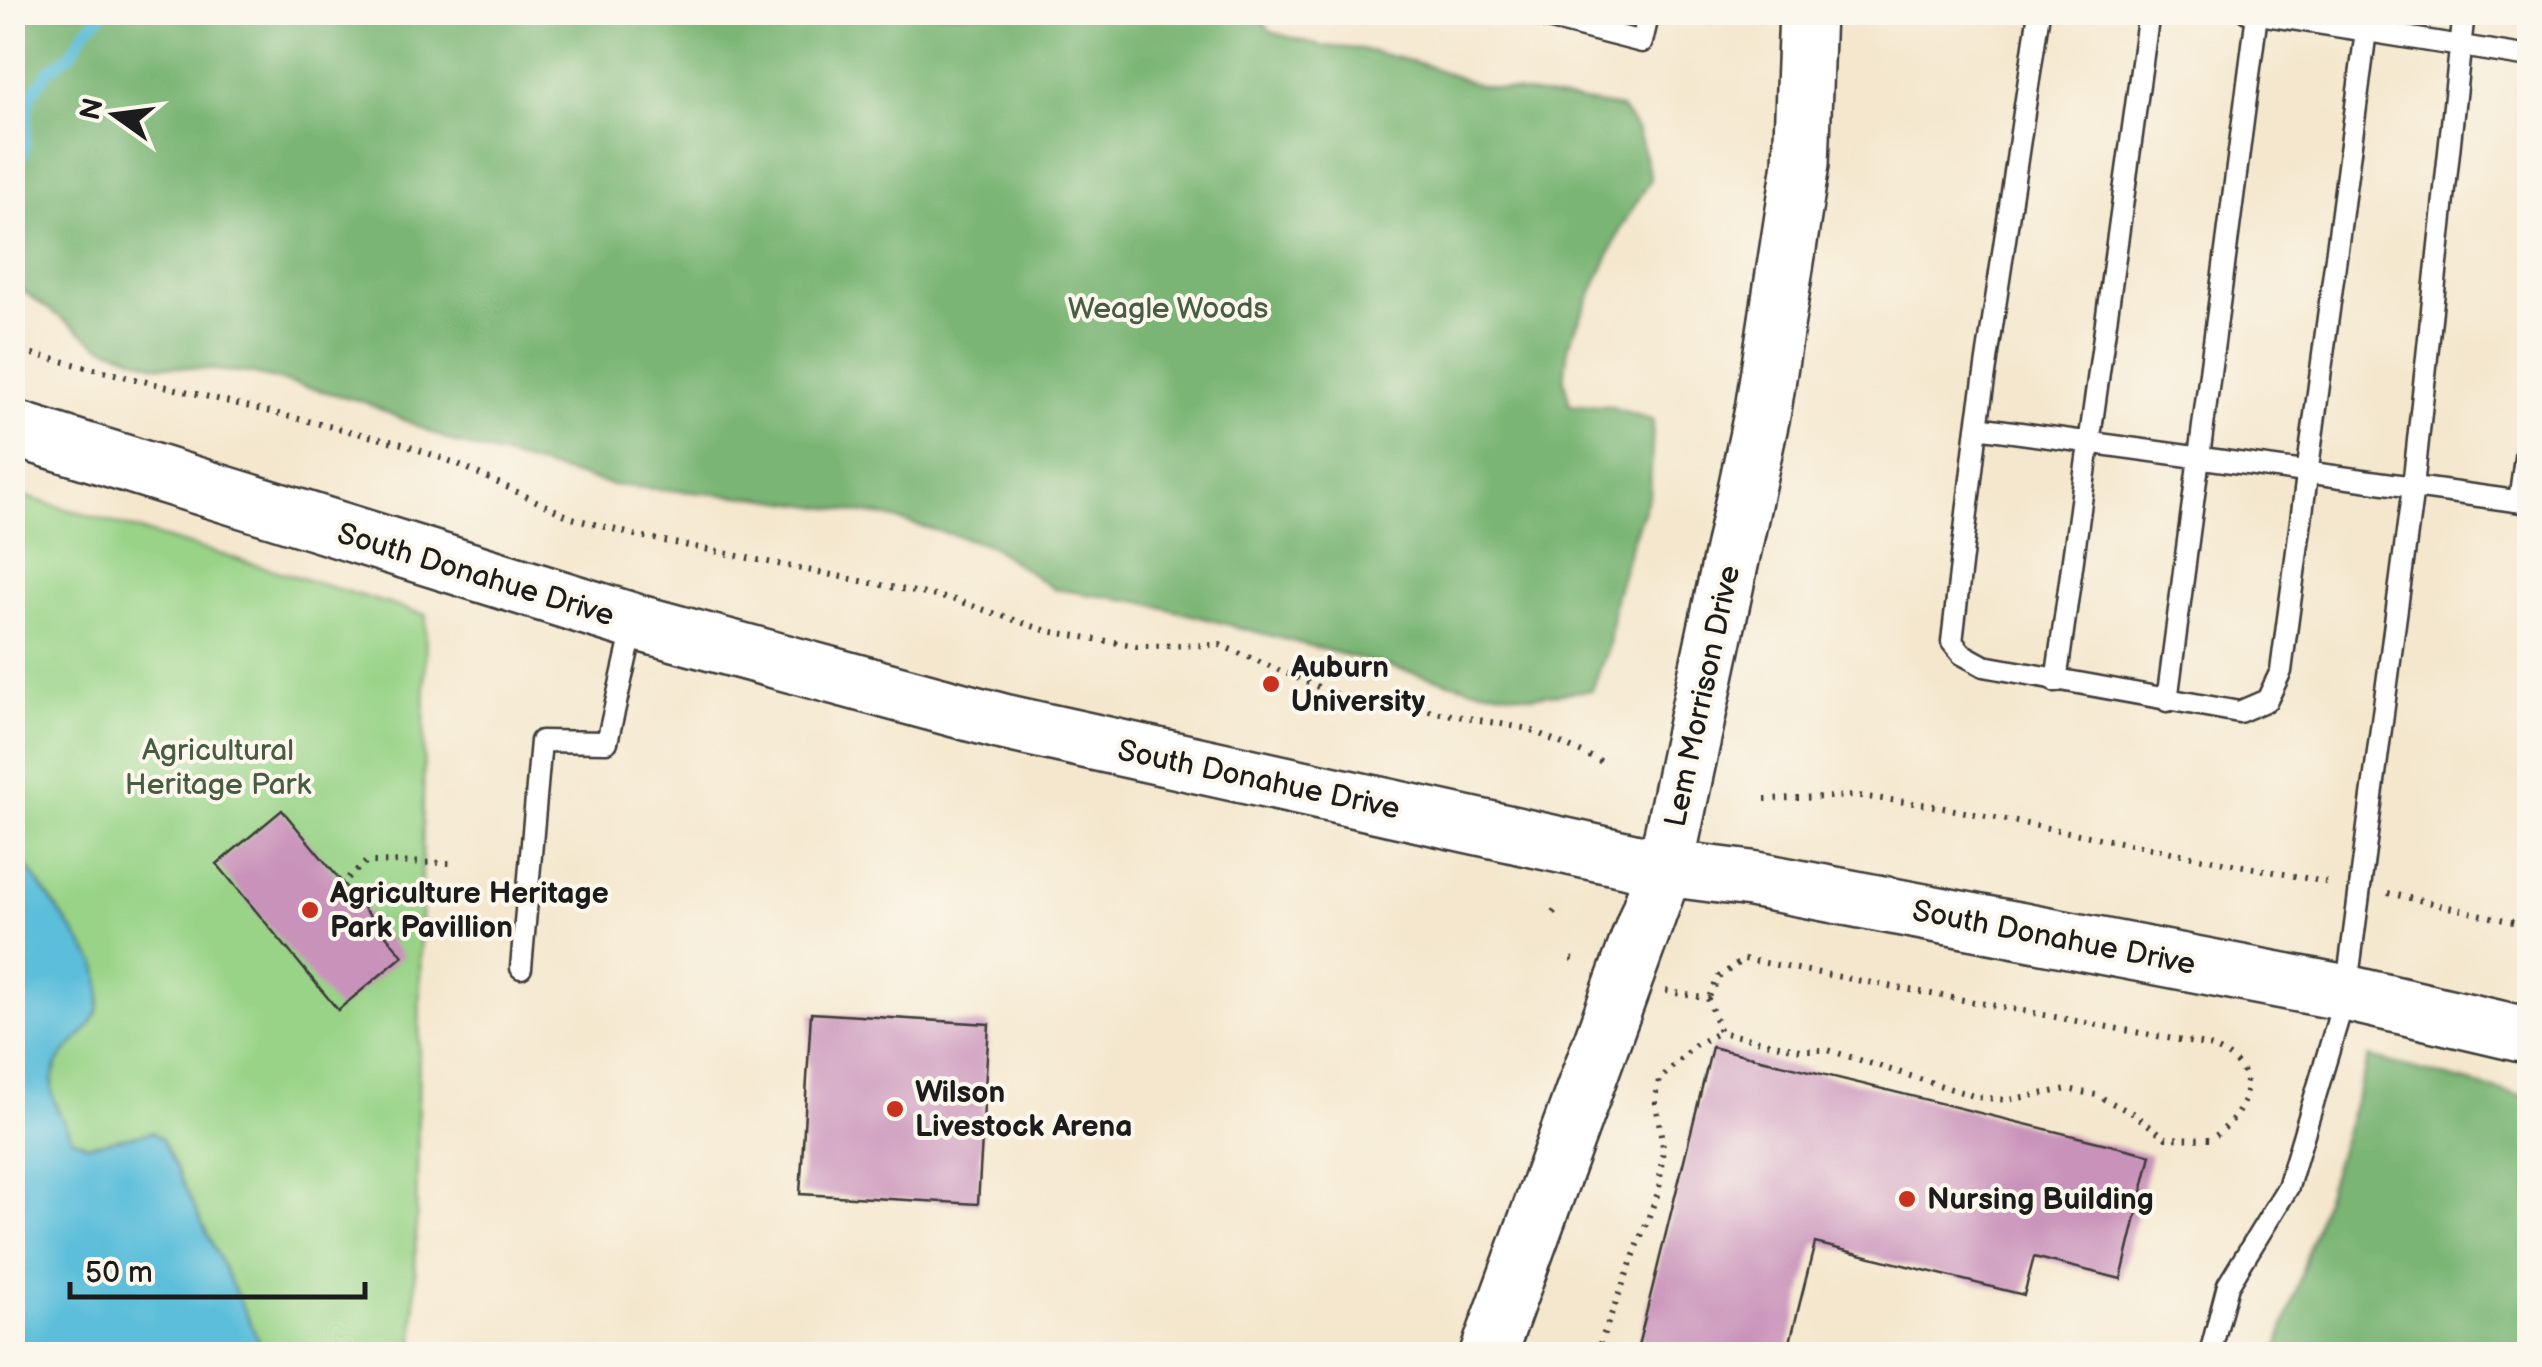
<svg xmlns="http://www.w3.org/2000/svg" width="2542" height="1367" viewBox="0 0 2542 1367" font-family="'Balsamiq Sans',sans-serif">
  <style>
    .green { fill: #98d387; stroke: #5a7852; stroke-width: 2.5 }
    .forest { fill: #7ab574; stroke: #4b6848; stroke-width: 2.5 }
    .water { fill: #5cbeda; stroke: #3c6d7b; stroke-width: 2.5 }
    .lines { fill: none; stroke-linecap: round; stroke-linejoin: round }
    .stream { stroke: #5cbeda; stroke-width: 11 }
    .building { fill: #c992ba }
    .lane-casing { stroke: #3c3a37; stroke-width: 25 }
    .secondary-casing { stroke: #3c3a37; stroke-width: 60 }
    .path { stroke: #3c3a37; stroke-width: 6; stroke-dasharray: 2.5 8; stroke-linecap: butt }
    .lane { stroke: #fff; stroke-width: 20 }
    .secondary { stroke: #fff; stroke-width: 55 }
    .poi-dot { fill: #c8321e; stroke: #fbf7ec; stroke-width: 4 }
    .labels { text-anchor: middle; stroke-width: 8; stroke-linejoin: round; paint-order: stroke }
    .park-label { font-size: 30px; fill: #475c41; stroke: #fbf7ec }
    .street-label { font-size: 30px; fill: #1c1c1c; stroke: #fbf7ec }
    .poi-label { font-size: 30px; font-weight: bold; fill: #1c1c1c; stroke: #fbf7ec; text-anchor: start }
  </style>
  <rect width="100%" height="100%" fill="#fbf7ec"/>
  <filter id="ink" filterUnits="userSpaceOnUse"><feTurbulence type="fractalNoise" baseFrequency=".01" numOctaves="2"/><feDisplacementMap in="SourceGraphic" scale="20" xChannelSelector="R" yChannelSelector="G"/><feConvolveMatrix kernelMatrix="1 2 1 2 8 2 1 2 1" color-interpolation-filters="sRGB"/></filter>
  <filter id="wash" filterUnits="userSpaceOnUse"><feTurbulence type="fractalNoise" baseFrequency=".0048" numOctaves="4" result="noise"/><feDisplacementMap in="SourceGraphic" scale="40" xChannelSelector="R" yChannelSelector="G"/><feGaussianBlur stdDeviation="2.25" result="paint"/><feColorMatrix in="noise" values="0 0 0 0 0 0 0 0 0 0 0 0 0 0 0 0 0 1.4 0 .05"/><feComposite in="paint" operator="in"/></filter>
  <g filter="url(#wash)">
    <rect width="100%" height="100%" fill="#f4e7cd"/>
    <!-- green -->
    <path class="green" d="M12 493 426 615 414 1354H13Z"/>
    <!-- forest -->
    <path class="forest" d="M12 13H1255L1271 32 1321 46 1361 49 1423 64 1477 85 1621 108 1638 131 1651 179 1623 224 1568 345 1564 380 1570 405 1608 406 1653 420 1650 493 1632 541 1615 598 1609 645 1592 690 1533 696 1468 687 1142 602 1054 589 989 545 884 516 761 498 612 485 455 443 362 401 250 373 155 365 99 345 13 284Z
      M2369 1057 2529 1098V1354H2276Z"/>
    <!-- water -->
    <path class="water" d="M12 845 96 963C118 1042 52 1034 52 1087 52 1104 65 1123 72 1138L88 1145 152 1132 162 1139 265 1354H13Z"/>
    <g class="lines">
      <!-- stream -->
      <path class="stream" d="M12 181 24 152 29 99 48 71 72 53 85 30 106 12"/>
    </g>
    <g id="blocks">
      <!-- building -->
      <path class="building" d="M282 810 403 956 338 1010 217 864Z
        M811 1013 989 1024 978 1204 800 1194Z
        M1712 1047 2151 1155 2121 1279 2034 1257 2024 1295 1815 1243 1787 1354H1636Z"/>
    </g>
  </g>
  <g filter="url(#ink)">
    <use href="#blocks" fill-opacity="0" stroke="#3c3a37" stroke-width="2.5"/>
    <g class="lines">
      <!-- lane casing -->
      <g class="lane-casing">
        <path id="lane" d="M1524 12 1642 42 1649 12
          M2039 12 1977 427 2530 503
          M2247 12 2530 57
          M1977 427 1952 642 1962 654 1984 666 2239 712 2267 700 2281 671 2366 31
          M2519 501 2530 422
          M2056 682 2149 12
          M2167 701 2257 14
          M521 968 541 741 607 742 634 624
          M2210 1354 2228 1285 2288 1187 2346 993 2413 487 2464 12"/>
      </g>
      <!-- secondary casing -->
      <g class="secondary-casing">
        <path id="secondary" d="M12 428 635 622 1003 722 1665 868 1751 879 2346 993 2530 1036
          M1488 1354 1665 868 1763 410 1801 164 1807 12"/>
      </g>
      <!-- path -->
      <path class="path" d="M12 349 402 444 458 464 572 518 635 535 955 600 1047 631 1137 646 1220 645 1335 694 1529 729 1607 764
        M1765 799 1859 796 1929 805 2331 883
        M348 878 366 862 455 863
        M2388 893 2530 926
        M1553 913 1558 906
        M1571 959 1575 961
        M1666 991 1708 999 1720 1032 1801 1050H1828L1977 1097 2007 1100 2068 1089 2096 1095 2134 1114 2166 1138 2211 1139C2255 1108 2263 1064 2205 1045L1744 959 1719 977 1708 999
        M1596 1354 1659 1190 1663 1147 1655 1097 1659 1080 1695 1045 1720 1032"/>
      <!-- lane -->
      <use href="#lane" class="lane"/>
      <!-- secondary -->
      <use href="#secondary" class="secondary"/>
    </g>
  </g>
  <!-- markers -->
  <g class="poi-dot">
    <circle cx="1271" cy="684" r="10"/>
    <circle cx="310" cy="910" r="10"/>
    <circle cx="895" cy="1109" r="10"/>
    <circle cx="1907" cy="1199" r="10"/>
  </g>
  <g class="labels">
    <!-- park labels -->
    <g class="park-label">
      <text x="1168" y="318">Weagle Woods</text>
      <text x="218" y="760">Agricultural<tspan x="218" dy="34">Heritage Park</tspan></text>
    </g>
    <!-- street labels -->
    <g class="street-label">
      <text transform="translate(476 574) rotate(17)" y="10">South Donahue Drive</text>
      <text transform="translate(1702 696) rotate(-78)" y="10">Lem Morrison Drive</text>
      <text transform="translate(1259 779) rotate(12)" y="10">South Donahue Drive</text>
      <text transform="translate(2054 937) rotate(11)" y="10">South Donahue Drive</text>
    </g>
    <!-- poi labels -->
    <g class="poi-label">
      <text x="1291" y="677">Auburn<tspan x="1291" dy="34">University</tspan></text>
      <text x="330" y="903">Agriculture Heritage<tspan x="330" dy="34">Park Pavillion</tspan></text>
      <text x="915" y="1102">Wilson<tspan x="915" dy="34">Livestock Arena</tspan></text>
      <text x="1927" y="1209">Nursing Building</text>
    </g>
  </g>
  <!-- margin -->
  <rect width="2542" height="1367" fill="none" stroke="#fbf7ec" stroke-width="50"/>
  <!-- north arrow -->
  <g transform="translate(115 115) rotate(284)" stroke="#fbf7ec" stroke-width="8" paint-order="stroke">
  <path d="M0-8L18 38L0 25L-18 38Z" fill="#1c1c1c"/>
  <text y="-15" font-size="28" font-weight="bold" text-anchor="middle" fill="#1c1c1c">N</text>
  </g>
  <!-- scale -->
  <path d="M70 1282v15h295v-15" fill="none" stroke="#1c1c1c" stroke-width="5"/>
  <text x="85" y="1282" font-size="30" fill="#1c1c1c" stroke="#fbf7ec" stroke-width="8" paint-order="stroke">50 m</text>
</svg>
